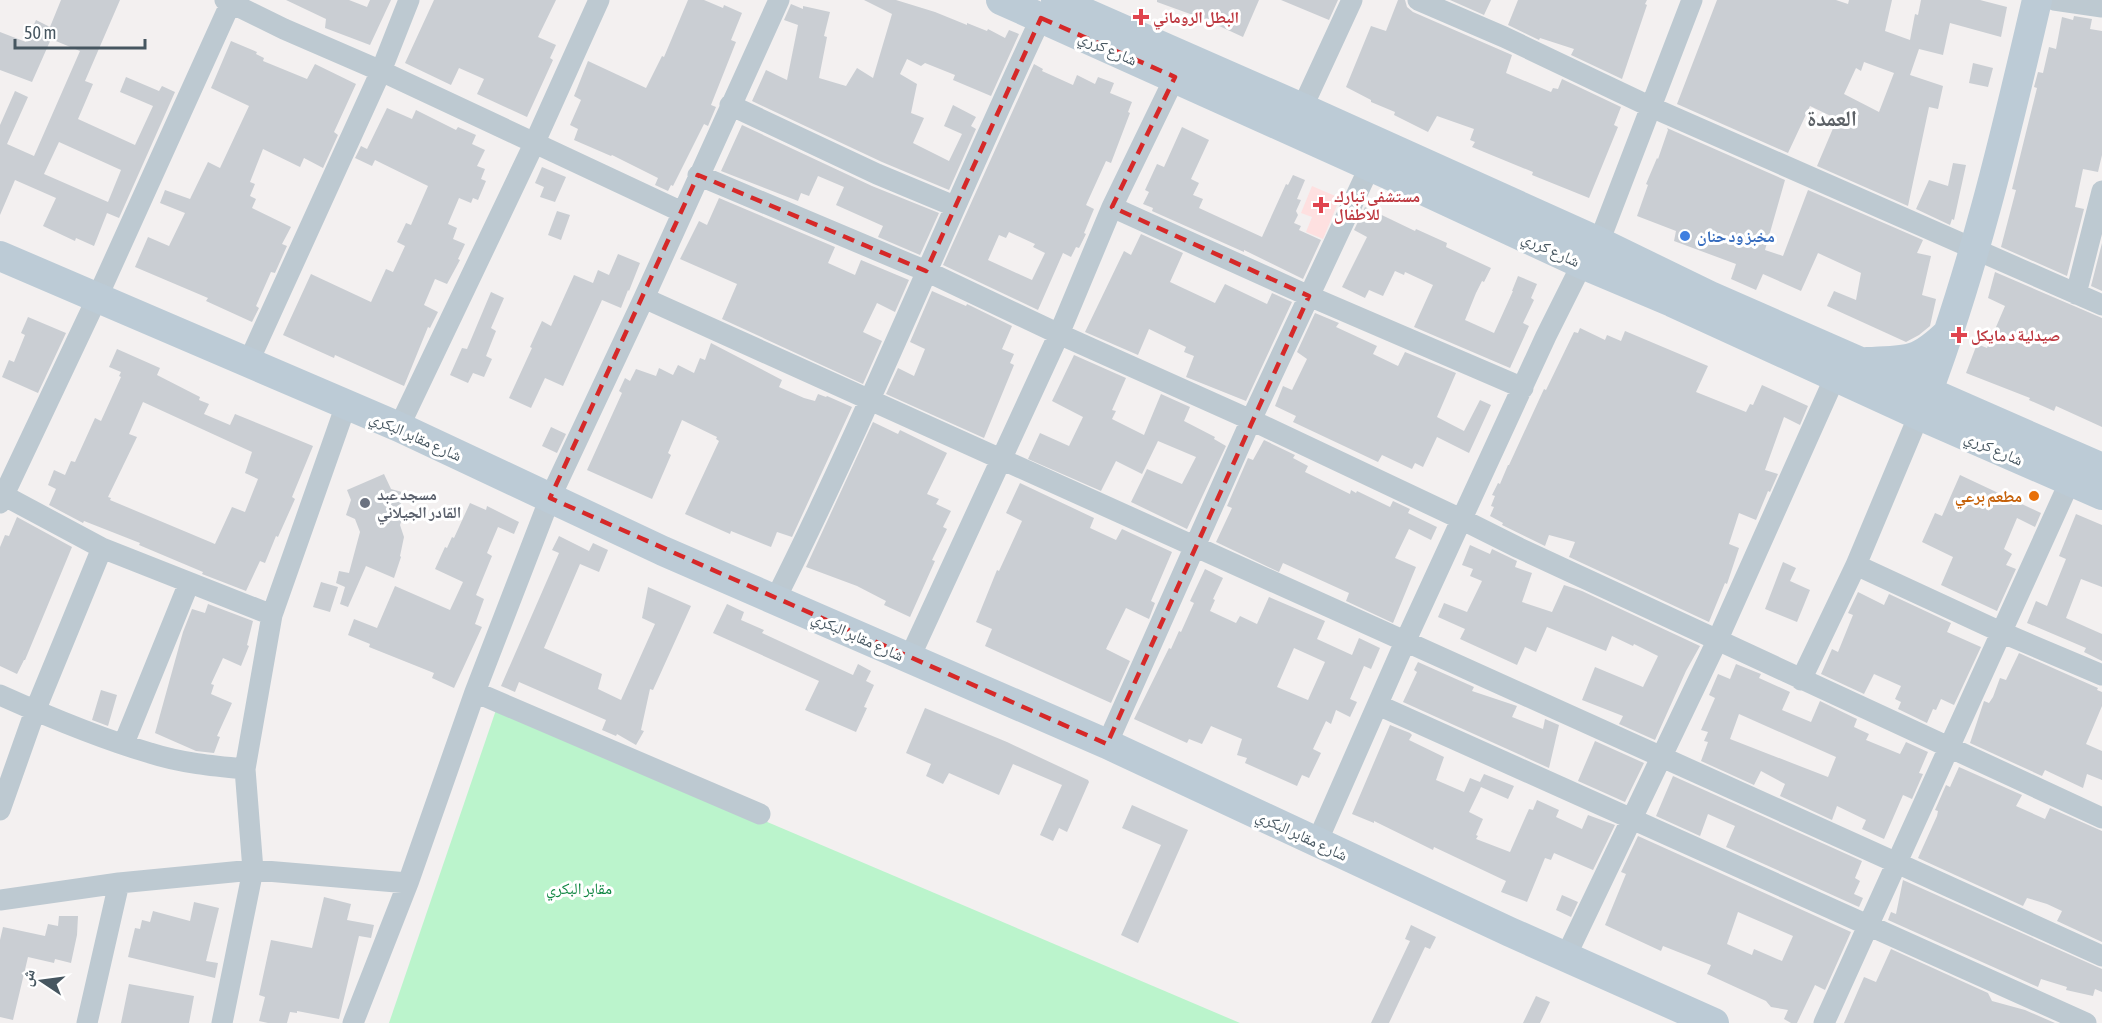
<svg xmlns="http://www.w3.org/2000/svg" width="2102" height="1023" viewBox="0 0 2102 1023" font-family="'Asap Condensed','Noto Naskh Arabic',sans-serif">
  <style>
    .medical { fill: #fee0e0 }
    .green { fill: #bbf4cc }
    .building { fill: #caced3; fill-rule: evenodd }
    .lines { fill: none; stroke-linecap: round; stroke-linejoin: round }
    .street { stroke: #bdc9d1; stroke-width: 21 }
    .secondary { stroke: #bccbd6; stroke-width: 30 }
    .marked { fill: none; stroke: #d62828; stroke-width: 4.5; stroke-dasharray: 12 8; stroke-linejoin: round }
    .health-dot { fill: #e0444e; stroke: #fff; stroke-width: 2 }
    .shop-dot { fill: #3f7fe0; stroke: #fff; stroke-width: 2 }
    .food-dot { fill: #e8710a; stroke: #fff; stroke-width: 2 }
    .worship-dot { fill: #6b7280; stroke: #fff; stroke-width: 2 }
    .labels { text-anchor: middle; stroke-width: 6; stroke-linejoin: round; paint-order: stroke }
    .health-label { font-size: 16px; font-weight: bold; fill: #be3a42; stroke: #fff; text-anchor: start }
    .street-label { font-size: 16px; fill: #465660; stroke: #fff }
    .shop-label { font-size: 16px; font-weight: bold; fill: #366cbe; stroke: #fff; text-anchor: start }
    .worship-label { font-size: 16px; font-weight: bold; fill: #5b616d; stroke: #fff; text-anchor: start }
    .food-label { font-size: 16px; font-weight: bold; fill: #c56008; stroke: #fff; text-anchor: end }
    .park-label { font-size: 16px; fill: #0d8540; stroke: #fff }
    .district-label { font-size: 22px; font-weight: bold; fill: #5c6166; stroke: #fff }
  </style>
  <rect width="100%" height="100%" fill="#f3f0f0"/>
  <!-- medical -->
  <path class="medical" d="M1312 186 1340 198 1323 239 1306 232 1312 217 1301 213Z"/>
  <!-- green -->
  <path class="green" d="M497 707 1240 1023H389Z"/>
  <!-- building -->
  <path class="building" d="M61 0H120L85 81 93 84 78 119 135 145 153 106 120 92 126 77 159 91 162 86 175 92 119 218 107 213 94 246 76 238 75 241 43 226 56 198 15 180 0 215V125L15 91 28 97 7 144 34 156 80 51 51 39 32 82 0 70V32L26 42 36 20 50 27ZM59 142 121 170 108 202 44 174Z
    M286 0H349L367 7 370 0H391L370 45 325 28 326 19Z
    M434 0H556L538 37 556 45 550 58 553 60 527 117 477 94 484 79 459 68 451 85 405 63Z
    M688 0H704L723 8 724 5 742 13 731 40 736 42 711 105 716 107 708 126 704 124 673 186 671 185 668 191 655 185 658 178 612 155 611 156 574 140 578 129 570 125 581 100 574 96 588 61 646 88 662 56 664 57Z
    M864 0H896L935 12 967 25V23L987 31 988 29 1005 38 1009 30 1019 34 991 96 953 80 955 75 925 63 921 66 907 59 900 74 917 84 911 113 924 118 913 143 949 161 962 134 944 126 953 105 976 117 971 126 976 129 949 190 882 162 752 101 766 70 787 80 798 25 784 20 791 4 803 9V6L830 12 824 36 827 37 819 78 846 86 857 68 873 78 892 14Z
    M1157 0H1259L1243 37 1204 19 1157 2Z
    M1281 0H1338L1329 20Z
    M1398 0H1405L1407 7 1413 12 1512 55 1506 73 1551 92 1553 88 1558 89 1562 79 1621 107 1614 125 1618 127 1589 198 1532 175 1533 172 1472 147 1475 142 1470 140 1474 129 1437 116 1428 132 1394 115 1395 112 1371 102V100L1346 87 1371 26 1386 31Z
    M1450 0H1491L1484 15Z
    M1518 0H1647L1645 4 1647 5 1622 79 1571 55 1574 49 1540 38 1539 40 1508 25Z
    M1717 0H1836L1848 4 1849 0H1892L1885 31 1910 40 1915 14 1918 15 1921 0H1980L2007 7 2001 37 1950 23 1943 55 1919 49 1910 75 1943 86 1938 109 1929 107 1908 206 1817 166 1837 119 1810 106 1788 153 1677 104ZM1864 62 1894 73 1879 112 1844 94 1856 68 1861 71Z
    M2074 16 2092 19 2090 29 2102 31V155L2098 172 2083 169 2075 207 2084 209 2067 276 2001 247 2016 190 2012 189 2037 88 2034 87 2038 72 2043 73 2049 47 2056 49 2062 17 2073 20Z
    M231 41 257 52 256 54 264 58 263 61 307 79 315 64 356 84 334 132 338 135 323 168 304 158 300 167 263 149 250 182 255 184 250 196 256 199 252 208 291 227 282 244 287 246 275 273 271 272 256 306 259 308 252 322 206 301 208 298 135 267 148 237 169 246 185 213 160 203 165 190 190 199 208 162 220 168 249 106 211 88Z
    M1973 63 1993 68 1988 87 1969 83Z
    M1034 64 1043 69 1042 71 1073 85 1077 75 1095 84 1098 77 1114 83 1110 93 1132 102 1128 112 1130 113 1111 163 1106 161 1086 205 1094 209 1084 233 1086 234 1079 248 1076 247 1071 257 1063 253 1038 310 943 265ZM1009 232 1035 244 1033 247 1045 253 1032 280 988 260 999 235 1006 238Z
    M387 108 412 119 416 110 456 130 458 127 476 135 472 144 485 150 477 166 485 169 481 179 486 181 478 200 473 198 471 203 459 198 448 224 457 228 453 239 465 244 458 259 460 260 447 284 435 279 424 305 438 312 430 328 428 327 404 386 335 355 334 358 283 335 311 274 371 302 386 269 393 272 405 246 397 242 406 223 411 225 428 186 375 160 372 166 355 158 361 146 367 149Z
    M742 125 872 186 939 213 920 255 878 237 883 226 836 205 844 187 818 176 809 196 801 193 798 201 721 171Z
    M1182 127 1209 140 1191 179 1199 183 1193 195 1203 199 1199 208 1262 237 1286 184 1288 185 1293 175 1305 180 1297 199 1301 200 1296 211 1298 215 1294 223 1301 226 1299 230 1321 240 1303 279 1244 250V252L1152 211 1153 208 1143 204 1149 192 1145 190 1157 164 1164 167Z
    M1667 128 1785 180 1765 250 1783 256 1808 190 1923 240 1917 253 1931 256 1922 295 1936 299 1930 326 1919 335 1906 342 1827 306 1834 291 1856 300 1861 273 1818 253 1801 291 1763 274 1756 290 1731 279 1736 264 1674 241 1676 231 1637 216 1648 185 1646 184 1657 158 1658 159 1668 130Z
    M1953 163 1966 165 1954 220 1952 219 1950 225 1916 209 1929 180 1948 186Z
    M542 167 566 177 555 202 540 197 544 187 535 183Z
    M719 198 835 247 828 263 855 275 861 260 909 280 895 312 877 303 863 332 882 341 863 384 722 319 737 284 680 259 699 221 707 225Z
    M1365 207 1415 231 1416 229 1447 243 1446 247 1491 268 1484 282 1482 281 1476 293 1465 320 1494 333 1513 291H1512L1518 276 1537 284 1531 298 1534 300 1523 323 1529 326 1510 368 1414 327 1433 285 1405 272 1404 275 1395 271 1383 296 1369 290 1365 298 1342 287 1367 237 1354 230Z
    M557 211 570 215 561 240 548 235Z
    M1141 234 1183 253 1170 282 1215 303 1225 284 1267 304 1272 293 1292 302 1246 401 1186 377 1194 356 1184 352 1186 347 1149 329 1138 355 1085 332 1124 251 1131 255Z
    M2102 243V291L2091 286Z
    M618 254 640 263 629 291 628 290 621 308 602 300 563 386 545 378 531 408 509 398 532 348 530 347 542 321 551 326 574 275 593 283 598 270 609 275Z
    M1995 272 2102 318V427L2056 406 2054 411 2029 400 2030 398 1966 373 1977 344 1987 348 2005 306 1988 298Z
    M932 291 966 306 967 304 1012 326 1002 349 1014 354 1010 363 1014 365 984 438 886 394 898 368 914 376 925 349 910 342Z
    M491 292 504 298 491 328 496 331 486 356 492 359 484 377 473 373 468 383 450 375 462 348 467 349Z
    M1315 313 1339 323 1336 327 1377 346 1373 354 1398 366 1405 352 1456 373 1437 417 1464 431 1480 400 1491 405 1469 453 1437 437 1423 467 1415 463 1412 469 1382 455 1378 462 1293 422 1296 416 1275 406 1283 386 1292 390 1307 359 1297 352Z
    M28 317 66 333 38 393 2 377 9 360 14 362 25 335 21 333Z
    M1580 328 1605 340 1607 335 1621 341 1625 331 1708 366 1696 392 1746 412 1750 404 1753 405 1762 385 1808 406 1800 425 1784 417 1765 470 1778 474 1770 492 1768 491 1756 520 1739 513 1729 544 1739 548 1727 584 1725 583 1709 622 1569 557 1575 542 1549 535 1545 546 1502 525 1503 523 1490 516 1494 507 1491 506 1495 496 1492 495 1498 483 1500 484 1508 465H1509L1544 389 1546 390 1574 332 1578 333Z
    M711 343 782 380 779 387 804 398 815 401 818 394 826 397 827 396 852 407 792 537 777 532 771 547 731 531 730 534 685 514 719 441 716 439 717 437 682 420 668 453 671 455 652 499 587 470 622 393 619 391 625 378 630 381 636 369 656 376 659 368 673 375 678 365 694 373 700 358 705 360Z
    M117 349 160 368 157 375 200 397 199 400 209 404 204 414 230 425 235 414 313 446 292 497 295 499 278 537 276 536 265 563 260 561 246 591 202 574 203 572 139 545 140 543 84 521 83 523 49 505 56 489 48 485 54 470 65 475 71 461 75 462 95 418 101 421 121 377 119 376 121 372 109 367ZM143 402 252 452 245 473 258 479 245 512 232 507 215 544 110 500 111 498 108 497 137 437 129 434Z
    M1074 355 1126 378 1112 410 1116 411 1112 419 1144 435 1161 394 1190 407 1184 421 1215 437 1214 439 1226 446 1187 529 1131 502 1147 469 1182 484 1196 457 1158 441 1142 474 1116 461 1101 491 1028 459 1040 433 1069 446 1083 417 1052 401Z
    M873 422 898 434 900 430 947 453 927 494 939 499 936 504 951 511 943 527 947 529 932 560 935 561 910 617 884 605 886 601 857 586 806 567Z
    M551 427 566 434 557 453 542 446Z
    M1264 440 1295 455 1293 458 1308 466 1305 472 1350 494 1351 490 1356 493 1357 491 1390 507 1393 501 1410 509 1408 513 1437 527 1431 540 1409 529 1395 558 1416 567 1393 623 1346 601 1349 593 1283 563 1279 572 1216 542 1232 508 1227 506 1248 458 1253 460Z
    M384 474 391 489 402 492 399 501 404 508V513L400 525 404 537 400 556 401 557 394 578 366 566 348 607 340 604 345 587 336 583 339 571 349 573 360 532 355 519 346 515 351 500 347 490Z
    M1960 475 2041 513 2035 527 2017 518 2004 549 2012 554 2006 565 2016 569 1997 611 1941 585 1953 557 1922 542 1935 513 1942 516Z
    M1020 483 1094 518 1090 528 1116 540 1122 529 1172 552 1151 601 1155 603 1149 619 1126 608 1106 649 1130 661 1111 703 985 646 992 629 976 622 997 570 999 571 1022 521 1006 513Z
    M470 503 486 510 487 506 519 522 514 534 498 527 487 553 492 556 476 595 484 599 475 624 482 627 454 688 432 678 434 673 369 647 370 644 348 635 354 619 377 628 395 586 450 610 463 582 435 569 445 547 447 548 452 537 454 538Z
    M2076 514 2102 525V587L2081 579 2066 618 2102 634V661L2084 652 2086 648 2027 623 2036 601 2047 606 2066 559 2059 556Z
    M17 517 72 547 25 660H24L17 674 0 666V547L5 535 9 536Z
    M559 536 589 551 593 543 608 550 599 572 580 564 544 648 602 674 598 689 621 700 655 624 642 618 648 587 691 606 653 690 650 689 641 730 644 731 636 745 617 734 616 736 602 730 606 720 519 682 515 692 501 686 559 553 552 550Z
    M1470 545 1490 554 1492 549 1517 561 1515 567 1532 573 1522 602 1552 612 1564 585 1582 591 1700 646 1686 671 1655 740 1619 724 1623 716 1582 700 1595 667 1643 687 1658 656 1634 644 1633 646 1612 636 1606 651 1547 627 1536 652 1525 647 1517 665 1460 639 1465 629 1438 617 1444 603 1467 612 1482 581 1470 576 1473 569 1462 565Z
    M1783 562 1796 568 1790 581 1810 590 1797 622 1765 609Z
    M1205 569 1223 578 1213 599 1215 600 1210 611 1236 623 1240 616 1257 624 1269 597 1325 621 1317 639 1352 655 1359 638 1380 648 1371 669 1364 666 1350 699 1357 702 1350 717 1336 710 1331 724 1326 721 1313 749 1321 753 1309 778 1302 775 1297 786 1245 763 1247 758 1237 755 1242 739 1211 726 1202 744 1189 739 1187 743 1134 719 1169 648 1171 649 1179 631 1181 632 1194 603 1190 601ZM1294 648 1325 662 1308 700 1277 687Z
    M321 582 338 587 330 612 313 607Z
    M1858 592 1884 605 1889 594 1951 623 1947 632 1981 647 1954 705 1941 699 1936 710 1933 709 1927 723 1898 709 1901 702 1895 699 1901 686 1874 674 1864 694 1821 674 1832 649 1838 652 1853 615 1848 613Z
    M208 604 253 621 247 645 249 646 241 666 223 658 211 684 214 685 211 694 232 703 217 736 220 737 214 753 196 751 155 733 183 632 192 609 205 613Z
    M727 604 744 612 741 620 764 630 762 633 853 675 858 664 871 671 866 681 874 685 864 707 867 708 856 732 805 710 819 681 713 633Z
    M2019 653 2098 688 2097 690 2102 692V706L2086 744 2102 751V780L2087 774 2083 788 2045 770 2042 776 1970 743 1984 701 1989 703 1993 697 2000 678 2006 680Z
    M1418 662 1474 687 1472 691 1517 706 1512 717 1543 729 1545 719 1559 725 1549 768 1403 702 1417 672 1414 670Z
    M1736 664 1761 674 1759 678 1790 692 1782 710 1811 722 1820 701 1857 719 1854 727 1869 734 1866 740 1900 754 1906 742 1928 752 1919 773 1923 774 1912 799 1903 795 1884 839 1862 829 1866 820 1837 806 1832 820 1780 796 1785 784 1761 771 1754 785 1701 761 1708 742 1704 741 1708 732 1701 730 1715 698 1709 695 1718 674 1730 679ZM1739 714 1836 757 1828 777 1730 739Z
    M101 690 117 695 108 726 92 720Z
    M925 708 1007 742 1088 780 1089 782 1067 832 1059 828 1053 841 1040 835 1062 785 1013 764 999 795 949 773 943 784 926 776 931 764 906 753Z
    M1390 725 1410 733 1412 735 1409 740 1444 757 1436 780 1464 792 1470 778 1480 782 1484 774 1514 786 1508 799 1481 787 1469 812 1483 819 1476 835 1478 836 1476 839 1510 852 1529 809 1533 810 1537 800 1559 810 1556 817 1582 829 1588 815 1615 825 1593 870 1554 853 1551 860 1545 858 1527 902 1501 892 1506 881 1434 847 1433 850 1374 821V823L1352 814Z
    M1595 741 1644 763 1625 802 1578 781Z
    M1959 767 2022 795 2016 806 2045 819 2050 808 2102 831V942L2057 921 2062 911 2047 904 2027 898 2023 906 1918 858 1937 816 1938 811 1935 810 1946 785 1950 787Z
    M1673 776 1862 861 1855 878 1860 881 1854 894 1863 898 1859 907 1726 847 1735 826 1708 814 1700 836 1656 816Z
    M1132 805 1188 830 1138 943 1121 935 1161 845 1122 828Z
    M1638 836 1851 932 1825 990 1815 985 1797 1023H1791L1784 1019 1788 1010 1771 1007 1766 1001 1707 974 1711 965 1663 946 1661 951 1605 925 1626 874 1621 872ZM1738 912 1793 936 1782 961 1754 949 1752 955 1727 944Z
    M1903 880 2102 969V992L2095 989 2093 996 2066 990 2067 987 2041 979 2038 987 1888 920 1891 912 1896 914Z
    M1562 895 1578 902 1571 917 1556 910Z
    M324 897 351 904 347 920 374 925 371 938 359 936 339 1019 297 1011V1013L290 1012 287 1023H268L259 1021 265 997 259 995 271 940 312 948Z
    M194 902 219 908 206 961 218 963 215 978 128 957 135 928 140 929 142 920 150 922 153 911 190 921Z
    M59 916H78L77 935 71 963 55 959 54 963 28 957 13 1020 0 1017V940L3 927 45 936 48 924 58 926Z
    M1411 925 1436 937 1430 949 1425 947 1389 1023H1371L1410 941 1405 939Z
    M1891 949 1988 993 1992 1001 2025 1010 2055 1023H1844L1864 977 1876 982Z
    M129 984 194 996 189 1023H121Z
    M1536 996 1550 1002 1540 1023H1523Z"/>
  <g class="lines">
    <!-- street -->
    <path class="street" d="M225 0 284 29 381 71 682 212
      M1418 0 1504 37 1651 107 2102 305
      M2054 0 2102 7
      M730 105 877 174 954 206
      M1297 119 1352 0
      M698 175 926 271 1059 334 1251 420 1463 520 1519 548 2102 818
      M1112 207 1309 296 1523 388
      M1599 242 1692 0
      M2076 294 2102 191
      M644 298C1129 521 1617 735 2102 956
      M248 363 381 71 409 0
      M399 427 534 144 599 0
      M0 496 3 495 102 548 272 615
      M0 503 97 298 232 0
      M1856 565 2003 633 2102 675
      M775 600C871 409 950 211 1041 18
      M909 659 1059 334 1112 207 1175 77
      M1801 680 1856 565 1919 415
      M475 692 760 814
      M0 695C49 717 99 738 150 753 181 763 213 766 245 769
      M1378 705 2086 1023
      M124 743 189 583
      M1107 744 1251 420 1370 166
      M0 810 35 711 102 548
      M1317 842 1405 642 1546 336 1582 264
      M0 900 119 883 253 870 408 883 475 692 550 498 644 298 779 0
      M1566 956 1717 641 1835 377
      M87 1023 119 883
      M222 1023 253 870 245 769 272 615 346 405
      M353 1023 408 883
      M1824 1023 2070 481"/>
    <!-- secondary -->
    <path class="secondary" d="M1001 0 1423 190 1582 264 1672 302 1919 415 2102 495
      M1056 0 1302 108 1599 242 1710 296 2102 468
      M0 256 399 427 663 551 1107 744 1510 932 1714 1023
      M1867 362C1908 361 1918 362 1948 333
      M1921 409C1972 277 2005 138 2037 0"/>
  </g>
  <!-- marked area -->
  <path class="marked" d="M1041 18 1175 77 1112 207 1309 296 1107 744 550 498 698 175 926 271Z"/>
  <!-- markers -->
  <g class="health-dot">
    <path d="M1138 8h6v6h6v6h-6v6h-6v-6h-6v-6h6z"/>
    <path d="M1318 196h6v6h6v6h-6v6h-6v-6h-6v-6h6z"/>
    <path d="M1956 326h6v6h6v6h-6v6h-6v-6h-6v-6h6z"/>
  </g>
  <circle class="shop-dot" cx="1685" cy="236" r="6"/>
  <circle class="food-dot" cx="2034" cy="496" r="6"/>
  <circle class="worship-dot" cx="365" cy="503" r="6"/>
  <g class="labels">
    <!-- health labels -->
    <g class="health-label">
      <text x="1153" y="23">البطل الروماني</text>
      <text x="1334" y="202">مستشفى تبارك<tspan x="1334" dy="18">للاطفال</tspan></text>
      <text x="1971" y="341">صيدلية د مايكل</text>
    </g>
    <!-- street labels -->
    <g class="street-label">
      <text transform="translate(1108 48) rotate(24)" y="6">شارع كرري</text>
      <text transform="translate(1551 249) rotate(25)" y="6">شارع كرري</text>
      <text transform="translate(416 436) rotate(24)" y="6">شارع مقابر البكري</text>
      <text transform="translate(1994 448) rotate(24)" y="6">شارع كرري</text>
      <text transform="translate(858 636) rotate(24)" y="6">شارع مقابر البكري</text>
      <text transform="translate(1302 835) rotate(25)" y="6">شارع مقابر البكري</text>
    </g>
    <!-- shop labels -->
    <g class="shop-label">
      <text x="1697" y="242">مخبز ود حنان</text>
    </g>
    <!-- worship labels -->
    <g class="worship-label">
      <text x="377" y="500">مسجد عبد<tspan x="377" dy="18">القادر الجيلاني</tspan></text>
    </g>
    <!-- food labels -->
    <g class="food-label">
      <text x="2022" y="502">مطعم برعي</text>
    </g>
    <!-- park labels -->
    <g class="park-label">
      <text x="579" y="894">مقابر البكري</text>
    </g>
    <!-- district labels -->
    <g class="district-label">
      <text x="1832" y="126">العمدة</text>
    </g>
  </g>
  <!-- north arrow -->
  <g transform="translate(42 981) rotate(283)" stroke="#ffffff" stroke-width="4.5" paint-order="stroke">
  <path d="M0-4.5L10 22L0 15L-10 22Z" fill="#465660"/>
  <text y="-9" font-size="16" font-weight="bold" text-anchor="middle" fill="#465660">ش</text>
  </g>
  <!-- scale -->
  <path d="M15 39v9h130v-9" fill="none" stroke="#465660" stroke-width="3"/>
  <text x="24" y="39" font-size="18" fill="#465660" stroke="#ffffff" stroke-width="4.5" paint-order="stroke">50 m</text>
</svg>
